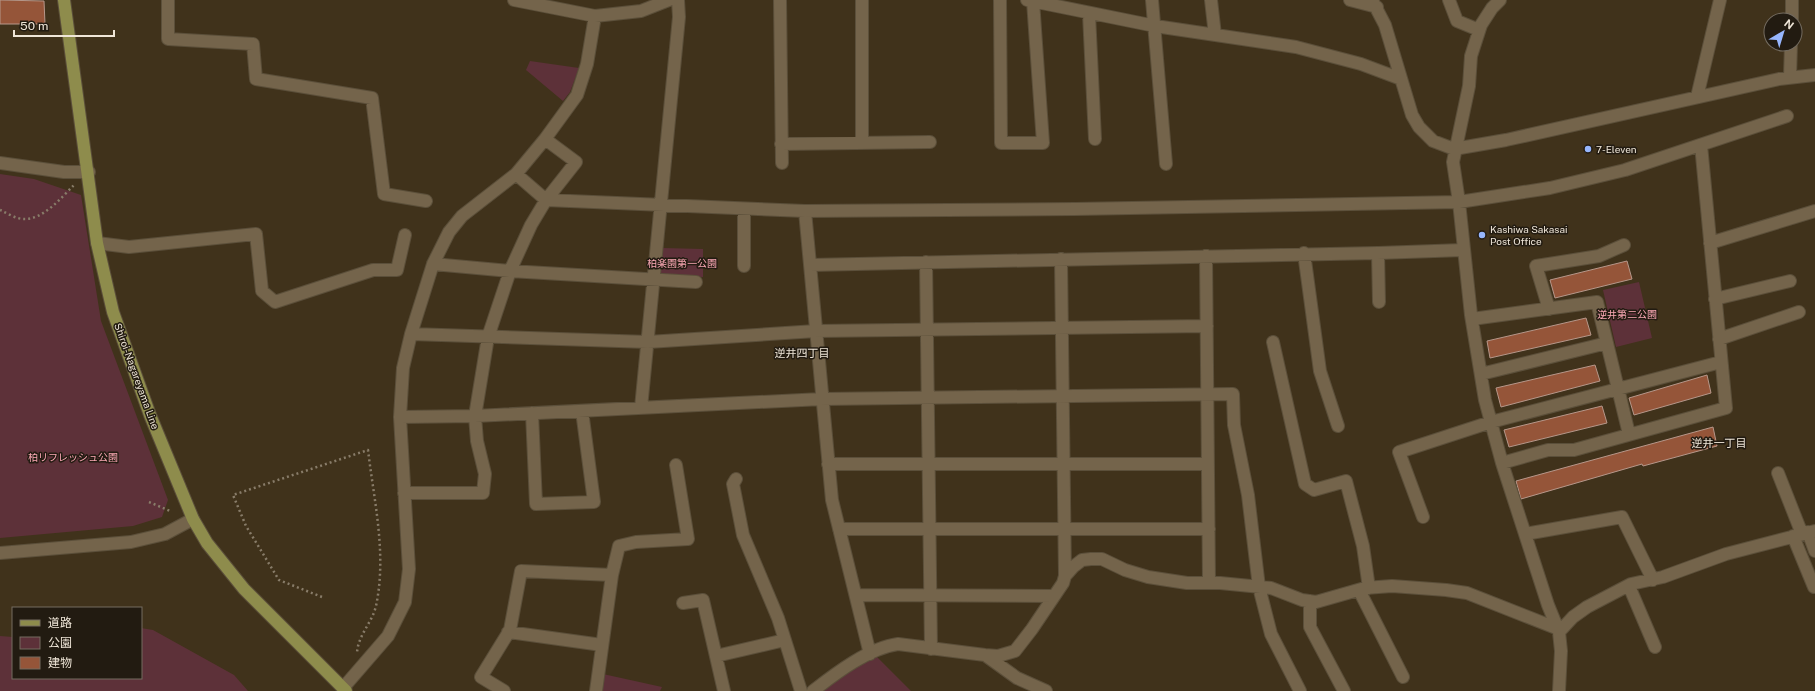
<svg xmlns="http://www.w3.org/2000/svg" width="1815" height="691" viewBox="0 0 1815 691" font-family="'Public Sans','Noto Sans JP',sans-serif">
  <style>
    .green { fill: #5d3139 }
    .building { fill: #955539; stroke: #b6978a }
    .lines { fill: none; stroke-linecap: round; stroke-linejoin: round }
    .minor-casing { stroke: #5b4f3a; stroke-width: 14 }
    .major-casing { stroke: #5b4f3a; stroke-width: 14 }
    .path { stroke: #887c69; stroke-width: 2.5; stroke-dasharray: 2 3; stroke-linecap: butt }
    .minor { stroke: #74644b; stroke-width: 12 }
    .major { stroke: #8e8c4c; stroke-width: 12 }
    .poi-dot { fill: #97b6fd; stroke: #221b11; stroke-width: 1.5 }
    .labels { text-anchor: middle; stroke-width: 3; stroke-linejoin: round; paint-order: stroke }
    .poi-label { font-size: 10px; fill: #efe6d8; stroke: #221b11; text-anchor: start }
    .park-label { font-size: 10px; fill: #fda9b6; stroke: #221b11 }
    .street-label { font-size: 10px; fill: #efe6d8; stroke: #221b11 }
    .neighbourhood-label { font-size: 11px; fill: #efe6d8; stroke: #221b11 }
  </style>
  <rect width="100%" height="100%" fill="#40321b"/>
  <!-- green -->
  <path class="green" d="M530 61 579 68 570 92 563 101 526 70Z
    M0 174 34 179 81 195 101 321 168 500 162 517 133 526 0 538Z
    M662 248 703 249V277L664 276 660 273Z
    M1639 282 1652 338 1616 347 1603 290Z
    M141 628 153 630 234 675 248 691H0V636L13 637V678H141Z
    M875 655 911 691H820Z
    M603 674 662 687 660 691H601Z"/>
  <!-- building -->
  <path class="building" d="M0 0 44 1 45 24H0Z
    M1627 261 1632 279 1555 298 1550 280Z
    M1586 318 1591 335 1490 358 1487 341Z
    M1595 365 1600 381 1501 407 1496 388Z
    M1707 375 1711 393 1634 415 1629 398Z
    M1602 406 1607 423 1509 447 1504 430Z
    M1713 427 1717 446 1643 466 1642 464 1521 499 1516 481Z"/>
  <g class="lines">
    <!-- minor casing -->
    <g class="minor-casing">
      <path id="minor" d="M168 0V39L253 44 256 79 372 98 384 194 426 201
        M514 0 595 16 641 11 669 0
        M780 0 782 163
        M1000 0 1001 143H1043L1033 1
        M1027 0 1155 26 1296 47 1361 64 1401 79
        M1152 0 1166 164
        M1211 0 1215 35
        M1350 0 1377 7
        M1372 0 1385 25 1412 115 1419 127 1433 141 1454 149 1506 140 1779 79 1815 75
        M1449 0 1457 21 1479 30
        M1500 0 1492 8 1481 25 1471 56 1469 86 1453 162 1459 202 1471 315 1485 400 1502 463 1548 605 1559 632 1561 651 1559 691
        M1089 14 1095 139
        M1792 20V0
        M1790 77 1791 44
        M1697 97 1720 0
        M862 142V0
        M781 144 930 142
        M0 163 64 172H89
        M516 174 546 200 805 211 1075 209 1459 202 1550 188 1625 170 1787 116
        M744 209V266
        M805 211 832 500 870 654
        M97 243 129 247 256 234 262 291 275 302 373 270H397L405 235
        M1710 243 1815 211
        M1304 253 1320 371 1338 426
        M1378 253 1379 302
        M1206 256 1209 583
        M1061 259 1065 576
        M926 262 931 649
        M433 264 510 271 696 282
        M810 265 1378 253 1463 250
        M1715 299 1790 281
        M1549 309 1536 266 1599 256 1624 245
        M1472 319 1597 302 1629 434
        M411 334 648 342 816 331 1207 326
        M1719 339 1799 312
        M1273 342 1305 484 1314 490 1346 481 1363 546 1369 588
        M1481 374 1607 343
        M641 408 679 17 678 0
        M532 413 536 504 594 502 582 411
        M400 417 475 416 822 399 1233 394 1234 425 1248 495 1259 587 1271 634 1300 691
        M1502 463 1548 450H1574L1726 408 1701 145
        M828 464H1208
        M1778 473 1802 534
        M736 479 733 484 743 535 778 618 801 691
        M404 493H483L485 474 477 441 475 416 488 337 510 271 531 225 546 200 576 162 545 139
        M1423 517 1399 452 1491 422 1721 362
        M839 529H1209
        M1808 532 1815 551
        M1525 534 1622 517 1653 580
        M1793 536 1814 587
        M0 553 131 542 165 534 193 519
        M612 575 619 546 636 542 688 539 676 465
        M1629 586 1655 647
        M1359 590 1403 677
        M857 595 1054 596
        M1310 601V627L1344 691
        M683 603 703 600 724 691
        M508 632 602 645
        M1559 632 1573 617 1587 607 1631 584 1663 577 1726 554 1815 531
        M985 655 1017 678 1046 691
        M716 656 785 640
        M343 688 388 636 405 602 409 569 400 417 403 368 411 334 433 264 449 232 462 216 516 174 545 139 577 95 587 64 595 16
        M504 691 481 677 510 630 521 571 612 575 596 691
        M813 691C836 673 869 648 898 644L985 655 998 656 1015 651 1032 629 1063 583 1065 576 1073 567 1082 560 1091 559H1102L1125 570 1148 577 1187 583H1220L1271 588 1302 600 1316 602 1365 588 1392 586 1446 590 1467 593 1556 628"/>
    </g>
    <!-- major casing -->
    <g class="major-casing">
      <path id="major" d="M64 0 97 243 113 312 150 415 193 519 207 543 244 589 346 691"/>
    </g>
    <!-- path -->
    <path class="path" d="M0 210C7 213 16 219 24 219 43 220 62 197 75 184
      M149 502 170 511
      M322 597 279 580 246 526 233 495 368 450C374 501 387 554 376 606 372 623 358 635 357 653"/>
    <!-- minor -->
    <use href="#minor" class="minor"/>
    <!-- major -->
    <use href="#major" class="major"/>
  </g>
  <!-- markers -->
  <g class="poi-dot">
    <circle cx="1588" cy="149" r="4"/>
    <circle cx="1482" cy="235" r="4"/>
  </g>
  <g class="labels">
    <!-- poi labels -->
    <g class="poi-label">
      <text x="1596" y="153">7-Eleven</text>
      <text x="1490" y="233">Kashiwa Sakasai<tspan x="1490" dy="12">Post Office</tspan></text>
    </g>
    <!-- park labels -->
    <g class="park-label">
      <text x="682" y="267">柏楽園第一公園</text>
      <text x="1627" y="318">逆井第二公園</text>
      <text x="73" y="461">柏リフレッシュ公園</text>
    </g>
    <!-- street labels -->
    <g class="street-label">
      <text transform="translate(137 376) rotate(70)" y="4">Shiroi-Nagareyama Line</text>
    </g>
    <!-- neighbourhood labels -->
    <g class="neighbourhood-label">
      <text x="802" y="357">逆井四丁目</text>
      <text x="1719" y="447">逆井一丁目</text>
    </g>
  </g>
  <!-- legend -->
  <rect x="12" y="607" width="130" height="72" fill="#221b11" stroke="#746c61"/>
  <rect x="20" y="620" width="20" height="6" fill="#8e8c4c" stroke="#746c61"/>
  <text x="48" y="627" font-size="12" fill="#efe6d8">道路</text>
  <rect x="20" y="637" width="20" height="12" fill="#5d3139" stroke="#746c61"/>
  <text x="48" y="647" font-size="12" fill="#efe6d8">公園</text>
  <rect x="20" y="657" width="20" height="12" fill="#955539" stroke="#746c61"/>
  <text x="48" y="667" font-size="12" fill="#efe6d8">建物</text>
  <!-- north arrow -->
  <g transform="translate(1783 32) rotate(38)"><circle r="19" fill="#221b11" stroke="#746c61"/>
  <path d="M0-3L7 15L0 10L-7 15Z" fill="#97b6fd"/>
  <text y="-6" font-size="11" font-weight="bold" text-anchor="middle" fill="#efe6d8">N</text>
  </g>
  <!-- scale -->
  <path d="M14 30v6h100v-6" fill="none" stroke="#efe6d8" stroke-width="2"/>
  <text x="20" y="30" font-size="12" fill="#efe6d8" stroke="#221b11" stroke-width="3" paint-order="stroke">50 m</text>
</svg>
